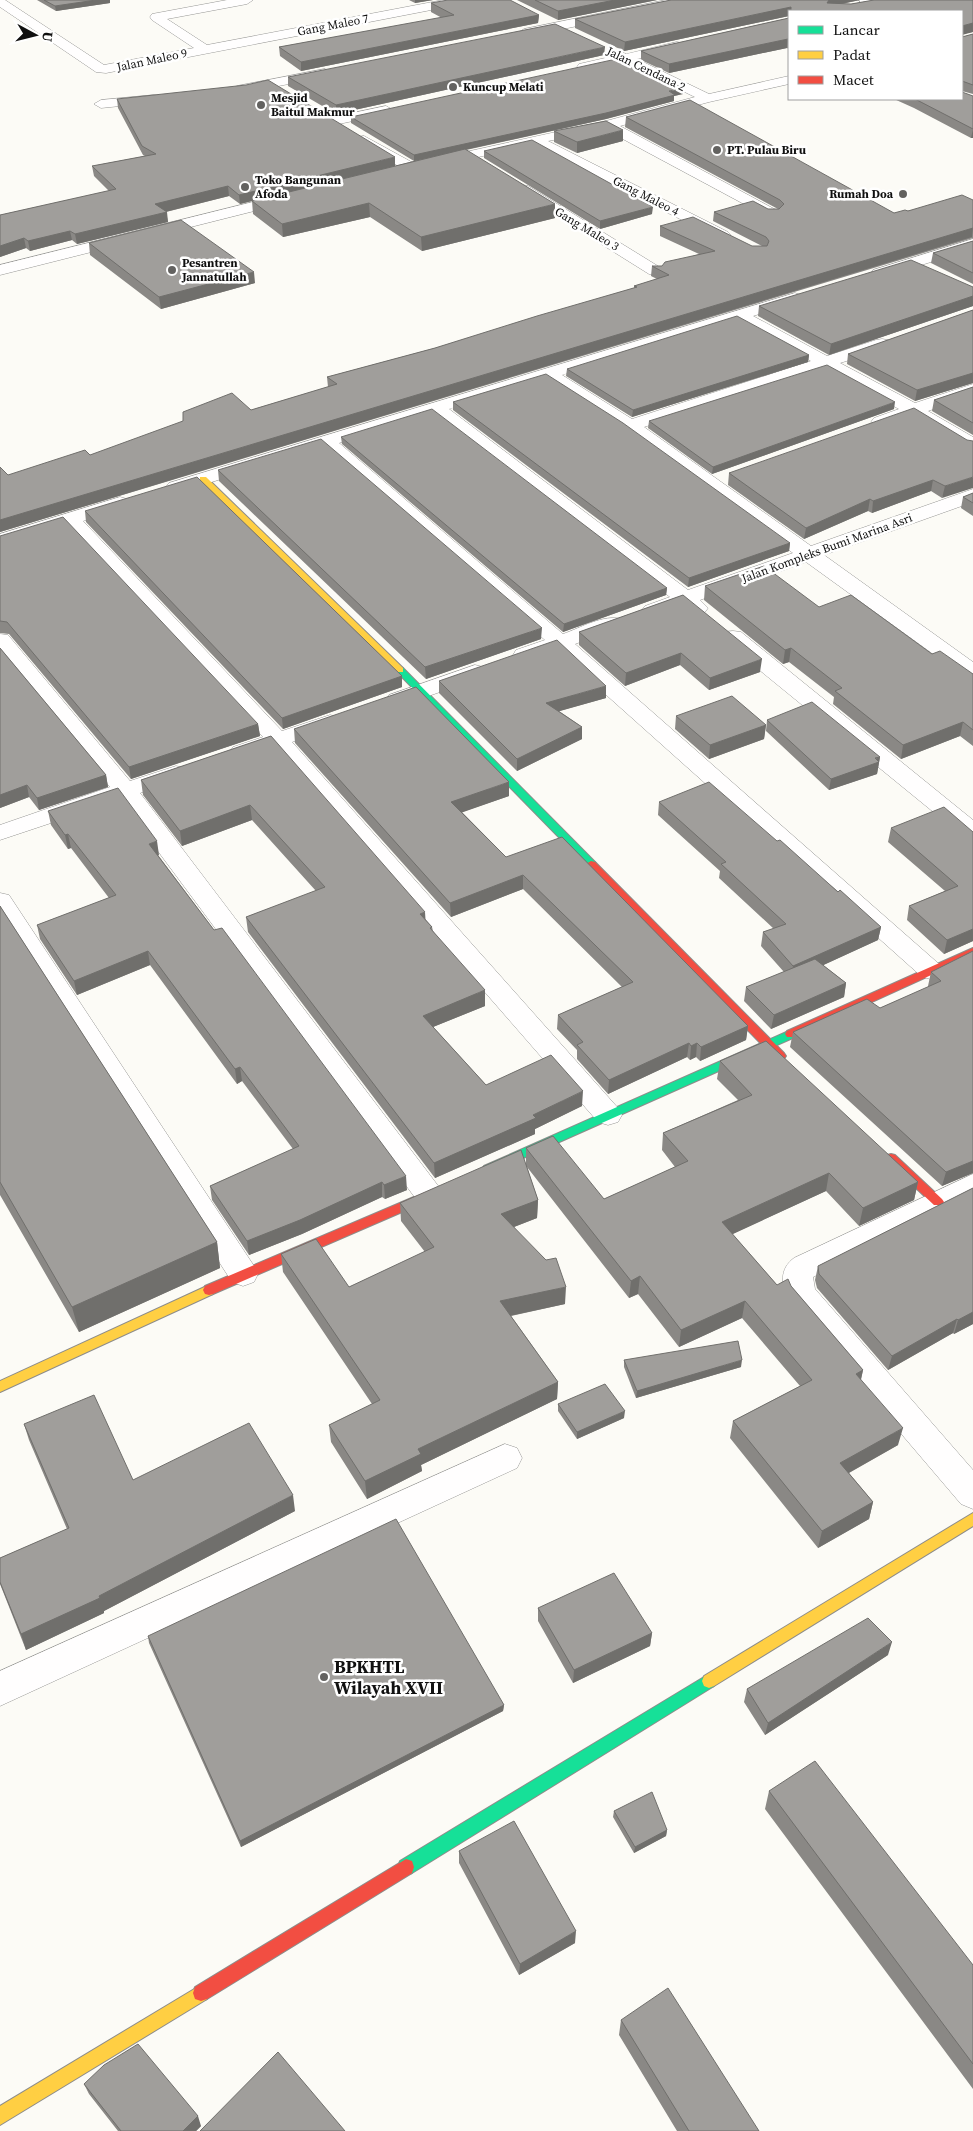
<svg xmlns="http://www.w3.org/2000/svg" width="973" height="2131" viewBox="0 0 973 2131" font-family="'Source Serif 4',serif">
  <style>
    .lines { fill: none; stroke-linecap: round; stroke-linejoin: round }
    .street-casing { stroke: #969694; stroke-width: 1 }
    .fast-casing { stroke: #8d8c8a; stroke-width: 2 }
    .slow-casing { stroke: #8d8c8a; stroke-width: 2 }
    .jam-casing { stroke: #8d8c8a; stroke-width: 2 }
    .street { fill: #fffefe; fill-rule: evenodd }
    .fast { fill: #16e098; fill-rule: evenodd }
    .slow { fill: #ffcf43; fill-rule: evenodd }
    .jam { fill: #f24e42; fill-rule: evenodd }
    .wall { fill: #8a8885 }
    .shaded-wall { fill: #706f6c }
    .building { fill: #a09e9b; stroke: #706f6c }
    .poi-dot { fill: #636260; stroke: #fff; stroke-width: 2 }
    .labels { text-anchor: middle; stroke-width: 5; stroke-linejoin: round; paint-order: stroke }
    .far-street-label { font-size: 12px; fill: #101010; stroke: #fff }
    .far-poi-label { font-size: 12px; font-weight: bold; fill: #101010; stroke: #fff; text-anchor: start }
    .near-poi-label { font-size: 18px; font-weight: bold; fill: #101010; stroke: #fff; text-anchor: start }
  </style>
  <rect width="100%" height="100%" fill="#fcfbf6"/>
  <g class="lines">
    <!-- street casing -->
    <g class="street-casing">
      <path id="street" d="M0 0H5L104 65 194 48 152 20 150 17 152 14 227 0H253L247 4 167 19 207 45 443 0H468L462 4 106 73 96 72 0 7Z
        M666 0H690L684 4 524 37 518 33 524 29Z
        M859 0H876L897 8 899 11H883L861 3Z
        M677 42 682 43 683 46 682 49 637 59 709 94 789 76V84L709 102 620 126 778 211 781 214 778 217H768L606 130 548 141 728 232 731 235 728 238H718L532 145 438 166 433 165 431 162 433 159 438 158 606 121 695 97 623 62 584 71 577 67 579 64 614 56V52L619 51 626 54Z
        M325 69 332 73 330 76 237 94 230 90 237 86Z
        M154 95 159 96 161 99 159 102 101 108 94 104 101 100Z
        M386 106 393 110 391 113 334 125 327 121 329 118Z
        M364 136 417 165 419 168 417 171H407L359 143 357 140 359 137Z
        M523 185 528 186 661 268 663 271 661 274H649L518 192 516 189 518 186Z
        M289 193 294 195 297 198 294 201 0 275V265Z
        M973 239V249L879 278 873 276 871 273 873 270Z
        M795 293 801 295 803 298 801 301 753 316 827 356 876 340 882 339 888 340 891 344 888 348 840 363 915 403 973 384V395L928 411 973 437V451L966 449 912 417 880 427 874 426 871 422 874 418 899 409 824 369 644 427 811 546 973 489V502L824 555 973 662V679L965 677 806 562 700 600 708 608 705 612C695 615 691 612 682 606L652 616 645 614 642 610 645 606 670 597 433 414 339 443 563 634C580 628 604 614 621 619L625 623 621 627 575 644 939 964 943 970 939 976 930 979 921 976 557 651 524 661 516 660 513 655 516 650 545 640 322 448 176 493 169 491 166 487 169 483ZM737 321 811 361 632 419 562 375ZM546 380 624 430 793 553 688 590 449 409Z
        M120 497 127 499 130 503 127 507 83 521 282 731 330 715 338 717 341 722 338 727 292 742 618 1108 622 1115 618 1122 608 1125 598 1122 273 749 241 759 233 757 230 752 233 747 263 737 66 526 0 546V534Z
        M733 631 741 632 973 820V839L964 837 725 642 722 637 725 632Z
        M0 634 8 635 130 781 176 766 184 768 188 773 184 778 140 793 439 1187 444 1195 439 1203 429 1206 419 1203 120 800 0 840V825L110 787 0 654Z
        M475 665 483 667 486 672 483 677 397 707 389 705 386 700 389 695Z
        M0 893 9 895 254 1266 258 1274 254 1282 243 1286 232 1282 0 921Z
        M973 1174V1198L813 1277 815 1289 973 1470V1509L961 1504 789 1302C781 1285 779 1269 794 1258Z
        M505 1444 517 1448 522 1458 517 1468 0 1706V1671Z"/>
    </g>
    <!-- fast casing -->
    <g class="fast-casing">
      <path id="fast" d="M400 667 403 668 595 862 596 864 595 866H587L397 672V668Z
        M791 1030 797 1034 795 1037 492 1172H484L482 1169 484 1166Z
        M709 1674 714 1676 716 1681 714 1686 412 1873 406 1875 400 1873 398 1867 400 1861Z"/>
    </g>
    <!-- slow casing -->
    <g class="slow-casing">
      <path id="slow" d="M200 477H206L403 668V672H397L200 481Z
        M209 1285 213 1286 215 1290 213 1294 0 1392V1381Z
        M973 1513V1526L714 1686 709 1688 704 1686 702 1681 704 1676Z
        M201 1985 207 1987 209 1993 207 1999 0 2125V2106Z"/>
    </g>
    <!-- jam casing -->
    <g class="jam-casing">
      <path id="jam" d="M591 861 595 862 784 1053 786 1056 784 1059H776L587 866 586 864Z
        M973 948V956L795 1037H787L785 1034 787 1031Z
        M891 1154 895 1155 942 1199 944 1202 942 1205H934L887 1161 885 1158 887 1155Z
        M435 1188 439 1190 441 1193 439 1196 213 1294 209 1295 205 1294 203 1290 205 1286Z
        M406 1859 412 1861 414 1867 412 1873 207 1999 201 2001 195 1999 193 1993 195 1987Z"/>
    </g>
    <!-- street -->
    <use href="#street" class="street"/>
    <!-- fast -->
    <use href="#fast" class="fast"/>
    <!-- slow -->
    <use href="#slow" class="slow"/>
    <!-- jam -->
    <use href="#jam" class="jam"/>
  </g>
  <!-- wall -->
  <path class="wall" d="M37 0H110V3L56 11Z
    M409 0H433L415 3Z
    M517 0H657L558 20Z
    M671 0H860L842 4H851L874 0H973V32L962 34V37L973 34V94L962 91V11H789V16L624 51 575 28V19Z
    M431 3 539 15 538 23 301 71 280 56 279 47 442 18 431 12Z
    M789 18V49L787 48 669 73 641 60V51Z
    M604 55 336 114 288 86V77Z
    M683 94 674 96V101L606 119 466 150 555 218 422 251 370 217 283 237 253 214 252 201 240 204 229 196 166 212 168 222 77 244 72 240 30 251 26 248 0 257V215L109 191 94 176 92 166 145 156 143 155 118 108 117 99 395 166 414 161 351 123V117Z
    M973 96V138H971L914 108 894 99H962Z
    M626 117 894 213 973 200V238L0 532V467L8 475 90 455 251 410 328 387 327 377 435 348 634 288V286L657 279 651 276 652 266H662L699 254 660 236V226L752 246H762L713 221 714 212 778 209 625 127Z
    M554 131 623 141 577 153 554 142Z
    M484 151 652 214 600 229 484 158Z
    M973 241V284L931 263 933 253Z
    M89 243 255 283 161 309 90 255Z
    M973 287V306L829 355 758 316 759 306Z
    M973 310V383L915 401 847 364 848 354Z
    M809 355 808 362 632 417 566 376 567 369Z
    M973 387V435L932 411 934 400Z
    M453 402 790 543 789 551 688 587 453 410Z
    M894 409 712 474 648 428 649 421Z
    M341 437 667 588 666 595 563 632 342 444Z
    M967 440 942 498 931 491 872 513 868 511 804 539 728 485 729 473Z
    M218 470 541 639 426 679 219 481Z
    M973 493V516L961 508 963 497Z
    M85 511 402 676V687L283 729 86 522Z
    M0 536 258 724 260 736 131 779 9 634 0 633Z
    M705 586 819 607 932 654 973 674V746L960 736 901 759 833 704 834 697 789 662 783 664 704 600Z
    M683 595 760 672 709 690 680 665 625 686 579 645V632Z
    M0 648 106 775 108 787 39 810 29 797 0 808Z
    M439 681 606 698 559 711 582 727V739L517 771 439 693Z
    M676 716 766 725 764 739 709 759 675 729Z
    M767 720 880 757 877 774 829 790 766 731Z
    M294 729 509 796 462 812 506 857 748 1026 746 1040 700 1061 696 1057 690 1060 687 1057 608 1094 577 1059V1050L557 1029 558 1015 622 987 523 889 451 917 295 743Z
    M271 736 432 927 433 931 485 1006 433 1027 486 1085 582 1106 535 1129V1134L435 1178 248 932 246 917 316 891 252 820 182 846 143 795 141 780Z
    M659 802 777 841 881 927 878 940 823 965 846 983 844 997 771 1029 744 1001 746 987 784 972 761 946 763 932 774 929 719 878 720 871 658 815Z
    M48 811 159 855H158L407 1190 385 1199 382 1197 302 1234 249 1255 212 1200 210 1186 293 1149 242 1081 237 1084 150 965 77 995 40 939 37 925 109 898 71 848 68 849 51 825Z
    M891 828 973 832V941L944 954 907 920 909 906 945 891 888 842Z
    M0 906 217 1242 220 1268 79 1332 0 1195Z
    M973 951V1173L942 1186 790 1047 793 1032 880 1008 929 987 928 986 931 972Z
    M720 1061 918 1182 914 1200 859 1226 826 1191 732 1234 777 1285 791 1286 863 1370 861 1380 898 1445 849 1473 873 1502 869 1519 818 1548 730 1438 733 1421 800 1386 742 1318 679 1347 638 1294 629 1298 527 1167 538 1200 537 1218 514 1227 565 1304 511 1316 558 1382 557 1399 421 1465 422 1471 367 1499 331 1442 329 1425 372 1404 283 1272 281 1254 349 1287 425 1252 401 1221 400 1203 526 1164V1148L604 1199 675 1167 662 1150 663 1133 738 1100 717 1079Z
    M973 1188V1324L954 1334 953 1333 888 1370 817 1288 815 1280 818 1266Z
    M624 1360 741 1367 636 1398 624 1367Z
    M558 1404 624 1418 577 1439 558 1411Z
    M24 1424 133 1480 295 1511 104 1611V1613L26 1650 0 1584V1558L67 1529 29 1440Z
    M538 1608 652 1633 650 1646 573 1683 538 1621Z
    M148 1636 504 1705 503 1711 241 1847 149 1643Z
    M888 1655 765 1735 744 1702 747 1689Z
    M769 1791 973 1965V2089L765 1809Z
    M614 1811 667 1830 666 1836 634 1853 613 1817Z
    M459 1851 575 1943 519 1975 459 1863Z
    M621 2020 759 2131H677L619 2035Z
    M84 2084 201 2126 196 2131H118L89 2094Z"/>
  <!-- shaded-wall -->
  <path class="shaded-wall" d="M96 0H110V3L56 11 55 6Z
    M415 0H433L415 3Z
    M615 0H657L558 20V11Z
    M829 0H860L830 6 827 3Z
    M791 7V11H789V16L624 51 625 42Z
    M539 15 538 23 301 71V62Z
    M973 23V32L962 35V26Z
    M788 39 787 48 669 73V64Z
    M605 47 604 55 336 114V105Z
    M683 88V94L674 96V101L606 119 414 161V155Z
    M973 129V138H971Z
    M623 130V141L577 153V142Z
    M395 157V166L240 204 239 195Z
    M228 186 229 196 157 214 155 204Z
    M369 203 370 217 283 237 282 224Z
    M555 204V218L422 251 421 237Z
    M653 207 652 214 600 229V221Z
    M167 212 168 222 77 244 75 234Z
    M973 228 972 237 0 532V520Z
    M70 231 72 240 30 251 28 241Z
    M24 238 26 248 0 257V246Z
    M254 272 255 283 161 309 159 297Z
    M973 296V306L829 355 831 344Z
    M809 355 808 362 632 417 633 410Z
    M973 373V383L915 401 917 390Z
    M895 402 894 409 712 474 713 467Z
    M973 477V488L942 498 945 486Z
    M933 480 931 491 872 513 873 501Z
    M870 499 868 511 804 539 806 528Z
    M790 543 789 551 688 587 689 578Z
    M667 588 666 595 563 632 564 624Z
    M542 628 541 639 426 679 425 667Z
    M791 648 789 662 783 664 785 650Z
    M681 653 680 665 625 686 626 673Z
    M762 659 760 672 709 690 710 678Z
    M402 676V687L283 729 282 718Z
    M606 686V698L546 715V703Z
    M963 722 960 736 901 759 903 745Z
    M258 724 260 736 131 779 129 767Z
    M766 725 764 739 709 759 710 745Z
    M582 727V739L517 771V759Z
    M880 757 877 774 829 790 831 779Z
    M106 775 108 787 39 810 37 798Z
    M509 782V796L452 816 451 802Z
    M27 785 29 797 0 808V795Z
    M250 805 252 820 182 846 180 831Z
    M68 834 71 848 68 849 65 835Z
    M157 841 159 855 152 858 149 844Z
    M523 875V889L451 917 450 903Z
    M425 912 426 927 420 914Z
    M881 927 878 940 791 980 793 966Z
    M973 929V941L944 954 947 940Z
    M148 951 150 965 77 995 74 981Z
    M846 983 844 997 771 1029 774 1015Z
    M485 990V1006L423 1031V1016Z
    M748 1026 746 1040 700 1061 701 1047Z
    M689 1043 687 1057 608 1094 609 1080Z
    M697 1043 696 1057 690 1060 691 1046Z
    M240 1067 242 1081 237 1084 235 1069Z
    M583 1091 582 1106 535 1129V1134L435 1178 434 1163Z
    M973 1161V1173L942 1186 946 1172Z
    M829 1173 826 1191 720 1240 722 1222Z
    M406 1176 407 1190 385 1199 384 1185Z
    M382 1182V1197L302 1234 249 1255 247 1241Z
    M918 1182 914 1200 859 1226 863 1208Z
    M538 1200 537 1218 501 1232V1214Z
    M217 1242 220 1268 79 1332 72 1307Z
    M640 1276 638 1294 629 1298 631 1281Z
    M566 1287 565 1304 500 1318V1301Z
    M745 1301 742 1318 679 1347 681 1330Z
    M973 1312V1324L954 1334 958 1320Z
    M957 1319 953 1333 888 1370 892 1356Z
    M742 1360 741 1367 636 1398 637 1391Z
    M863 1370 859 1387 856 1374Z
    M558 1382 557 1399 421 1465 422 1471 367 1499 365 1481 418 1449Z
    M625 1411 624 1418 577 1439V1432Z
    M903 1428 898 1445 836 1480 840 1463Z
    M293 1495 295 1511 104 1611V1613L26 1650 21 1634 99 1596Z
    M873 1502 869 1519 818 1548 822 1531Z
    M652 1633 650 1646 573 1683 574 1670Z
    M892 1642 888 1655 765 1735 768 1723Z
    M504 1705 503 1711 241 1847 240 1841Z
    M667 1830 666 1836 634 1853 635 1847Z
    M576 1931 575 1943 519 1975 520 1964Z
    M198 2116 201 2126 196 2131H183Z"/>
  <!-- building -->
  <path class="building" d="M44 0H96L55 6Z
    M448 0H510L539 15 301 62 279 47 454 15 431 3Z
    M535 0H615L558 11Z
    M671 0H829L827 3 851 4 874 0H973V23L962 26V37L973 34V85L962 81V87V11H791V7L625 42 575 19Z
    M789 18V39H788L669 64 641 51Z
    M555 24 605 47 336 105 288 77Z
    M621 58 683 88 669 91 675 95 606 113 414 155 351 117Z
    M268 80 395 157 239 195 228 186 155 204 167 212 75 234 70 231 28 241 24 238 0 246V215L116 189 92 166 156 154 142 146 117 99 246 85Z
    M962 92 973 96V129L915 99H962Z
    M690 100 894 213 905 210 908 211 962 195 973 200V228L0 520V467L8 475 85 450 90 455 183 421V412L232 393 251 410 337 384 327 377 435 348 537 316 637 287 634 286 669 275 652 266H662L665 262 715 251 660 226 693 217 752 246H767L769 241 766 237 714 212 753 201 768 209H779L784 204 780 200 626 117Z
    M606 121 623 130 577 142 554 131Z
    M532 140 653 207 600 221 484 151Z
    M465 149 555 204 421 237 369 203 282 224 252 201Z
    M181 220 254 272 159 297 89 243Z
    M973 241V273L933 253Z
    M911 260 973 287V296L831 344 759 306Z
    M973 310V373L917 390 848 354Z
    M737 316 809 355 633 410 567 369Z
    M827 365 895 402 713 467 649 421Z
    M546 374 623 423 790 543 689 578 453 402Z
    M973 387V423L934 400Z
    M914 408 967 440 973 441V477L945 486 933 480 873 501 870 499 806 528 729 473Z
    M432 409 667 588 564 624 341 437Z
    M321 439 542 628 425 667 218 470Z
    M197 477 402 676 282 718 85 511Z
    M973 493V503L963 497Z
    M63 517 258 724 129 767 7 622 0 621V536Z
    M764 566 819 607 851 595 932 654 940 651 973 674V730L963 722 903 745 835 691 842 688 791 648 785 650 705 586Z
    M683 595 762 659 710 678 681 653 626 673 579 632Z
    M557 640 606 686 546 703 582 727 517 759 439 681Z
    M0 648 106 775 37 798 27 785 0 795Z
    M416 687 509 782 451 802 506 857 562 837 748 1026 701 1047 697 1043 691 1046 689 1043 609 1080 577 1045 583 1042 558 1015 633 982 523 875 450 903 294 729Z
    M732 696 766 725 710 745 676 716Z
    M812 702 880 757 875 758 879 762 831 779 767 720Z
    M271 736 425 912 420 914 432 927 430 928 485 990 423 1016 486 1085 551 1055 583 1091 533 1115 536 1118 434 1163 246 917 325 887 250 805 180 831 141 780Z
    M709 782 777 841 780 840 838 892 840 890 881 927 793 966 763 932 786 924 721 864 726 862 659 802Z
    M118 788 157 841 149 844 214 930 222 928 406 1176 384 1185 382 1182 300 1220 247 1241 210 1186 299 1146 240 1067 235 1069 148 951 74 981 37 925 116 895 68 834 65 835 48 811Z
    M944 807 973 832V929L947 940 909 906 958 886 891 828Z
    M0 906 217 1242 72 1307 0 1182Z
    M973 951V1161L946 1172 793 1032 867 999 880 1008 941 981 931 972Z
    M815 959 846 983 774 1015 746 987Z
    M766 1041 918 1182 863 1208 829 1173 722 1222 777 1285 788 1279 791 1286 863 1370 856 1374 903 1428 840 1463 873 1502 822 1531 733 1421 812 1380 745 1301 681 1330 640 1276 631 1281 526 1148 553 1136 604 1199 688 1161 663 1133 752 1095 720 1061Z
    M521 1150 538 1200 501 1214 546 1260 556 1258 566 1287 500 1301 558 1382 418 1449 421 1454 365 1481 329 1425 380 1400 281 1254 316 1239 349 1287 434 1247 400 1203Z
    M973 1188V1312L958 1320 957 1319 892 1356 819 1274 818 1266Z
    M738 1341 742 1360 637 1391 624 1360Z
    M605 1384 625 1411 577 1432 558 1404Z
    M94 1395 133 1480 249 1423 293 1495 99 1596 100 1598 21 1634 0 1582V1558L69 1528 24 1424Z
    M396 1519 504 1705 240 1841 148 1636Z
    M614 1573 652 1633 574 1670 538 1608Z
    M868 1618 892 1642 768 1723 747 1689Z
    M815 1761 973 1965V2064L769 1791Z
    M652 1792 667 1830 635 1847 614 1811Z
    M514 1821 576 1931 520 1964 459 1851Z
    M668 1988 759 2131H689L621 2020Z
    M138 2044 198 2116 183 2131H121L84 2084 104 2065Z
    M278 2052 345 2131H200Z"/>
  <!-- markers -->
  <g class="poi-dot">
    <circle cx="453" cy="87" r="5"/>
    <circle cx="261" cy="105" r="5"/>
    <circle cx="717" cy="150" r="5"/>
    <circle cx="245" cy="187" r="5"/>
    <circle cx="903" cy="194" r="5"/>
    <circle cx="172" cy="270" r="5"/>
    <circle cx="324" cy="1677" r="5"/>
  </g>
  <g class="labels">
    <!-- far-street labels -->
    <g class="far-street-label">
      <text transform="translate(333 25) rotate(-11)" y="4">Gang Maleo 7</text>
      <text transform="translate(152 60) rotate(-12)" y="4">Jalan Maleo 9</text>
      <text transform="translate(646 69) rotate(26)" y="4">Jalan Cendana 2</text>
      <text transform="translate(646 196) rotate(27)" y="4">Gang Maleo 4</text>
      <text transform="translate(587 229) rotate(31)" y="4">Gang Maleo 3</text>
      <text transform="translate(827 548) rotate(-20)" y="4">Jalan Kompleks Bumi Marina Asri</text>
    </g>
    <!-- far-poi labels -->
    <g class="far-poi-label">
      <text x="463" y="91">Kuncup Melati</text>
      <text x="271" y="102">Mesjid<tspan x="271" dy="14">Baitul Makmur</tspan></text>
      <text x="727" y="154">PT. Pulau Biru</text>
      <text x="255" y="184">Toko Bangunan<tspan x="255" dy="14">Afoda</tspan></text>
      <text x="893" y="198" text-anchor="end">Rumah Doa</text>
      <text x="182" y="267">Pesantren<tspan x="182" dy="14">Jannatullah</tspan></text>
    </g>
    <!-- near-poi labels -->
    <g class="near-poi-label">
      <text x="334" y="1673">BPKHTL<tspan x="334" dy="21">Wilayah XVII</tspan></text>
    </g>
  </g>
  <!-- legend -->
  <rect x="788" y="10" width="175" height="90" fill="#ffffff" stroke="#9f9f9f"/>
  <rect x="798" y="26" width="25" height="8" fill="#16e098" stroke="#9f9f9f"/>
  <text x="833" y="35" font-size="15" fill="#101010">Lancar</text>
  <rect x="798" y="51" width="25" height="8" fill="#ffcf43" stroke="#9f9f9f"/>
  <text x="833" y="60" font-size="15" fill="#101010">Padat</text>
  <rect x="798" y="76" width="25" height="8" fill="#f24e42" stroke="#9f9f9f"/>
  <text x="833" y="85" font-size="15" fill="#101010">Macet</text>
  <!-- north arrow -->
  <g transform="translate(35 35) rotate(97)" stroke="#ffffff" stroke-width="4" paint-order="stroke">
  <path d="M0-4L9 19L0 12L-9 19Z" fill="#101010"/>
  <text y="-8" font-size="14" font-weight="bold" text-anchor="middle" fill="#101010">U</text>
  </g>
</svg>
